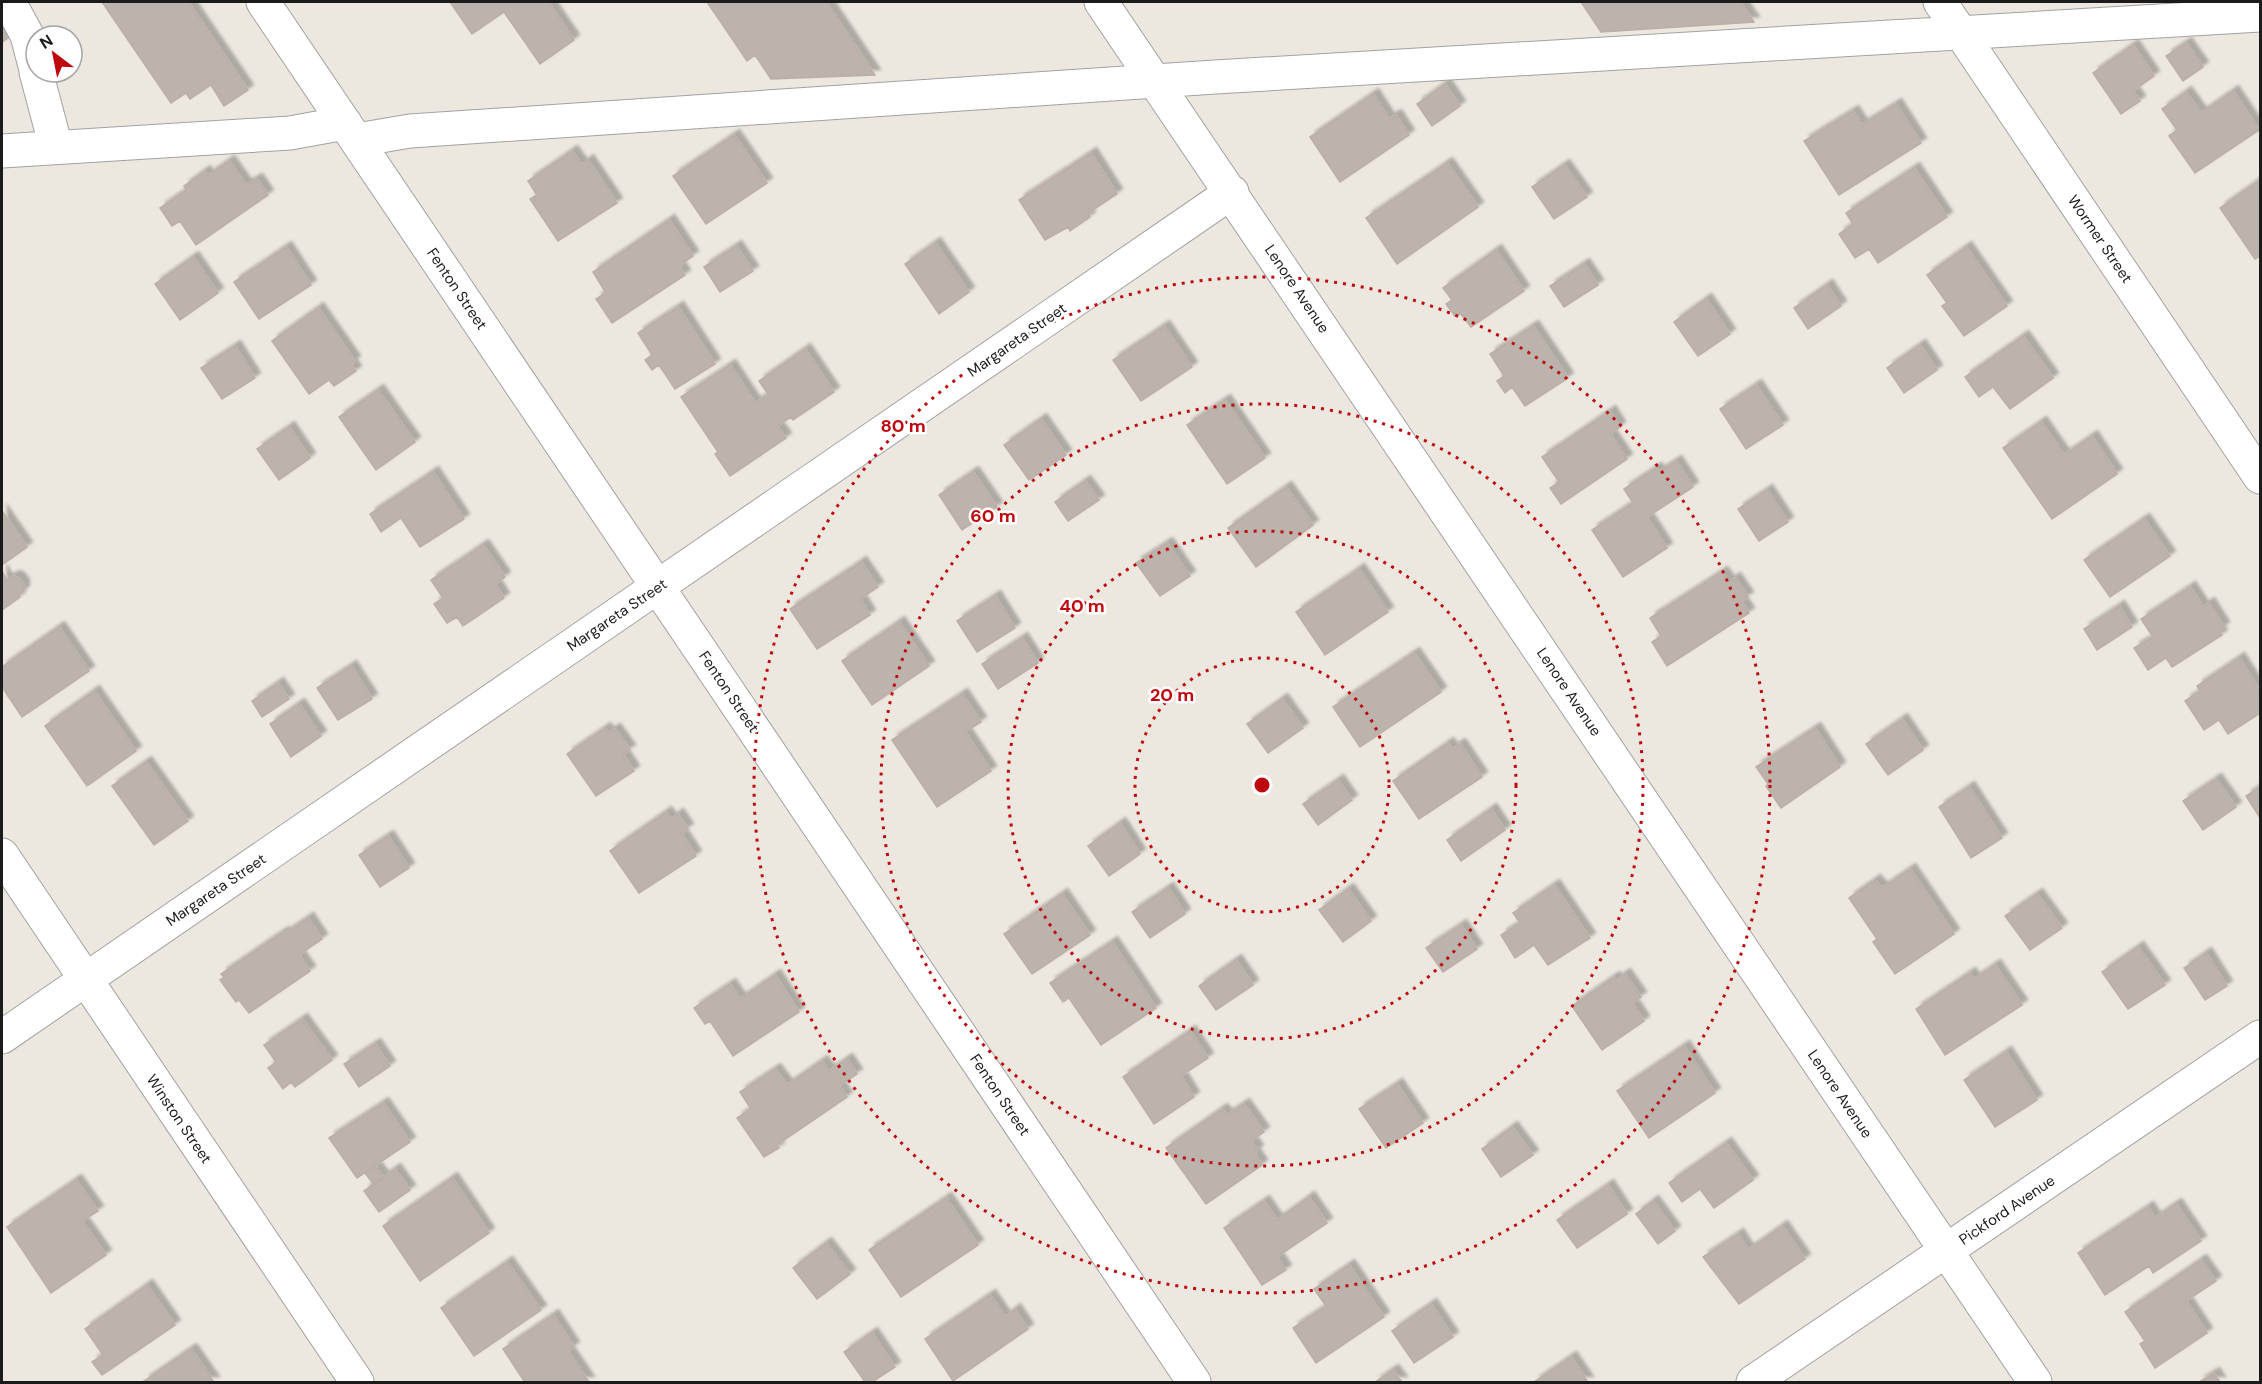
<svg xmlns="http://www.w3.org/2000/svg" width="2262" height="1384" viewBox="0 0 2262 1384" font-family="'DM Sans',sans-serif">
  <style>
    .building { fill: #bcb3ad; stroke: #bdaea4; stroke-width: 1.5; filter: url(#shadow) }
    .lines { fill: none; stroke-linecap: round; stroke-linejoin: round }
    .minor-casing { stroke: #a2a2a2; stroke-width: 35 }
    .minor { stroke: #fff; stroke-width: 33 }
    .ring { fill: none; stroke: #be080d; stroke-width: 3; stroke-dasharray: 3 6 }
    .labels { text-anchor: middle; stroke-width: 5; stroke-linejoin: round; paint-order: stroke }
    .street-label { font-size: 15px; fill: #1b1b1b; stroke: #fff }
    .centre { fill: #be080d; stroke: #fff; stroke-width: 3 }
    .ring-label { font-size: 18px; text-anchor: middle; font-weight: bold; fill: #be080d; stroke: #fff; stroke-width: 5; stroke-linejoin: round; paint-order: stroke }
  </style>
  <defs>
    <filter id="shadow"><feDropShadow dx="5.5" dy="-5.5" stdDeviation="1.5" flood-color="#0004"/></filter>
  </defs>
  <rect width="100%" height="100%" fill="#ece8e0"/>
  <!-- building -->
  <path class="building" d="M102 2H188L248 90 224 106 211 85 190 99 186 93 171 103Z
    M450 2H548L574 40 540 64 504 12 472 34Z
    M707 2H826L875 75 771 79 755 55 747 61Z
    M1581 2H1740L1754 22 1601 32Z
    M2 17 14 34 2 42Z
    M2186 43 2203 67 2183 81 2166 56Z
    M2133 45 2154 76 2133 91 2140 101 2121 114 2093 73Z
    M1445 84 1460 106 1432 126 1417 104Z
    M2233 91 2259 130 2195 173 2169 136 2177 130 2162 109 2186 92 2201 113Z
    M1373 94 1389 119 1396 115 1409 135 1340 182 1310 137Z
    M1896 104 1921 143 1839 195 1804 141 1853 111 1862 125Z
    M734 135 767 183 706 224 673 176Z
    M572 151 582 165 588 160 617 203 558 241 530 199 537 195 528 181Z
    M1091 153 1117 194 1088 213 1090 217 1070 231 1068 227 1045 240 1019 200Z
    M229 161 246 185 257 179 268 195 196 245 180 221 172 226 160 208 186 190 184 186 205 171 207 176Z
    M1447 163 1478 207 1397 264 1366 218Z
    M1564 165 1587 197 1554 219 1532 187Z
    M1914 168 1947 217 1878 263 1869 249 1855 258 1839 234 1853 224 1846 213Z
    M2260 180V256L2255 259 2220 208Z
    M669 220 693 256 679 266 685 275 612 323 596 299 606 293 593 272Z
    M935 243 969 292 939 314 905 264Z
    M736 246 753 271 720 292 704 267Z
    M286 247 311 285 259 319 234 282Z
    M1966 247 2007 306 1964 336 1942 306 1947 303 1927 275Z
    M1496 250 1524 291 1471 327 1460 313 1455 316 1446 304 1452 300 1443 288Z
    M193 257 218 293 180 320 155 284Z
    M1584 264 1598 285 1564 307 1550 286Z
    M1827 285 1841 306 1808 329 1794 308Z
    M1706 299 1730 334 1698 356 1674 322Z
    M678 307 715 364 675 389 659 365 652 370 645 360 652 355 638 333Z
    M318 308 355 361 351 364 356 371 334 386 329 380 309 394 272 341Z
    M1164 326 1192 367 1141 401 1113 360Z
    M1533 326 1568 378 1525 406 1512 387 1505 393 1497 381 1504 376 1490 354Z
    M2023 336 2053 378 2010 409 1993 387 1979 397 1965 377Z
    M1920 345 1937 370 1904 393 1887 368Z
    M235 346 255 378 222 399 201 368Z
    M805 349 834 392 793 420 791 417 777 426 786 438 730 476 715 454 718 452 681 397 730 365 755 403 768 394 759 381Z
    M1756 385 1783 425 1746 449 1720 409Z
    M378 390 415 442 376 470 339 417Z
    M1225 400 1265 458 1227 484 1187 425Z
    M1610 411 1620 427 1610 434 1627 459 1561 504 1550 488 1559 482 1542 457Z
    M1041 419 1066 455 1029 480 1004 445Z
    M2041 422 2064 455 2092 436 2117 474 2052 519 2003 448Z
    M289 427 310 458 279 480 257 449Z
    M1676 461 1693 487 1647 517 1667 548 1623 577 1592 530 1633 503 1624 489 1656 468 1659 472Z
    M433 472 464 519 420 547 401 518 381 532 370 514Z
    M973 472 997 507 962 530 939 495Z
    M1085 481 1099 500 1068 521 1055 502Z
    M1286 487 1313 525 1256 567 1228 528Z
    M1767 490 1788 522 1759 541 1738 509Z
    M2 511 27 547 2 565Z
    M2144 519 2170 556 2110 597 2084 560Z
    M1167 543 1190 576 1160 596 1136 563Z
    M483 545 505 577 495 584 504 598 463 626 457 617 447 623 434 604 443 598 431 580Z
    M861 562 878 587 860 599 870 615 817 649 790 609Z
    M1359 569 1388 612 1325 655 1296 612Z
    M2 571 7 580 14 576 19 578 24 585V591L19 595 20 597 2 610Z
    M1722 572 1729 582 1735 578 1748 597 1741 601 1749 613 1667 666 1652 642 1661 636 1650 618Z
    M2190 587 2203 607 2209 603 2224 627 2219 631 2222 635 2172 667 2166 658 2148 670 2134 648 2153 637 2141 619Z
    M995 596 1015 628 977 652 957 621Z
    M2119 606 2132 627 2097 650 2084 629Z
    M899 622 929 666 872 705 842 661Z
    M59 627 89 671 22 717 2 687V667Z
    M1022 638 1038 663 998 689 982 664Z
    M1414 653 1441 692 1360 747 1333 707Z
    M2239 658 2260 691V713L2228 734 2219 720 2204 730 2185 701 2200 691 2197 686Z
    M351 666 372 699 338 720 317 688Z
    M278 683 289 699 262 717 252 701Z
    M94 691 136 751 87 786 45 726Z
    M962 694 981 722 965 732 991 771 937 807 892 740Z
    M1282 699 1303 728 1268 753 1247 724Z
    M299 704 321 736 291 757 270 724Z
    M1902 719 1923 750 1888 775 1866 744Z
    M605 728 608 733 615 729 630 750 623 754 634 771 596 796 567 754Z
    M1815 728 1840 767 1781 808 1766 786 1768 784 1756 767Z
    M1448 743 1452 749 1460 744 1482 777 1419 819 1393 781Z
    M146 762 188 821 154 845 112 786Z
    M2216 779 2236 807 2203 830 2183 801Z
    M1338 780 1352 800 1318 825 1303 804Z
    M1969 787 2002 838 1971 858 1939 807Z
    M2260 787V818L2246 796Z
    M1491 809 1505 830 1461 861 1447 840Z
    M666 812 671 819 678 814 688 829 681 833 696 856 639 893 610 851Z
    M1120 823 1140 854 1109 876 1088 846Z
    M388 836 409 868 380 887 359 855Z
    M1910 869 1954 934 1895 974 1873 942 1877 939 1849 898 1875 880 1882 888Z
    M1554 885 1590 938 1548 965 1534 945 1515 958 1501 935 1520 923 1513 913Z
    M1168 888 1185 914 1150 938 1132 912Z
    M1348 889 1371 921 1343 942 1319 910Z
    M1062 894 1090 935 1032 974 1004 934Z
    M2037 894 2062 928 2030 950 2005 916Z
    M308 918 322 939 299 955 310 971 249 1013 239 1000 236 1002 220 980 224 977 221 974 283 932 284 934Z
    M1461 925 1477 949 1443 972 1426 948Z
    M1112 942 1156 1008 1101 1045 1069 998 1063 1002 1050 983Z
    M2138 947 2165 985 2128 1009 2102 972Z
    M2206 953 2227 986 2205 1000 2184 968Z
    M1236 960 1253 985 1216 1010 1199 986Z
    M1995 965 2022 1005 1945 1055 1916 1009 1970 973 1974 979Z
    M1625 974 1641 997 1632 1003 1644 1021 1602 1050 1572 1006 1614 977 1616 980Z
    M775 975 799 1012 733 1056 710 1021 705 1024 694 1008 730 984 740 999Z
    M302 1019 332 1060 295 1087 291 1082 283 1089 268 1068 276 1062 264 1045Z
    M1190 1031 1208 1058 1181 1076 1194 1097 1154 1124 1123 1077Z
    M375 1044 390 1066 359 1087 344 1064Z
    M1684 1046 1715 1093 1649 1138 1617 1091Z
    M2006 1052 2037 1100 1995 1127 1964 1080Z
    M847 1059 857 1074 839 1086 847 1097 777 1145 779 1148 764 1157 737 1118 751 1109 740 1092 775 1069 787 1085 822 1061 829 1071Z
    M1397 1084 1423 1123 1386 1148 1359 1109Z
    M383 1103 410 1142 357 1178 329 1138Z
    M1244 1104 1264 1132 1251 1141 1258 1150 1254 1153 1262 1165 1206 1204 1166 1148 1222 1109 1227 1115Z
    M1512 1127 1533 1155 1501 1177 1482 1149Z
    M1726 1143 1753 1180 1714 1208 1700 1189 1682 1202 1669 1183Z
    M375 1166 384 1178 374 1185 365 1173Z
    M395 1169 410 1190 379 1212 364 1191Z
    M452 1178 489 1233 420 1281 383 1226Z
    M76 1180 98 1211 82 1221 106 1255 51 1293 7 1227Z
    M1608 1185 1627 1214 1577 1248 1557 1220Z
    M1309 1197 1327 1223 1277 1257 1286 1270 1262 1285 1224 1228 1264 1201 1277 1220Z
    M946 1198 978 1245 901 1297 869 1250Z
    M1653 1201 1675 1231 1658 1244 1636 1214Z
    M2176 1204 2201 1241 2153 1273 2149 1266 2105 1295 2078 1253 2148 1207 2155 1218Z
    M1782 1226 1805 1259 1739 1304 1703 1257 1738 1234 1748 1250Z
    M826 1243 850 1274 817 1299 793 1268Z
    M2201 1260 2216 1281 2186 1301 2207 1333 2155 1368 2140 1344 2145 1341 2125 1312Z
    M507 1262 541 1310 474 1356 441 1308Z
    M1349 1265 1384 1317 1316 1363 1293 1328 1326 1306 1314 1289Z
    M147 1285 175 1325 102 1375 92 1362 103 1355 85 1329Z
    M990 1295 1005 1317 1015 1309 1028 1329 953 1381 925 1339Z
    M1431 1304 1453 1337 1414 1363 1392 1331Z
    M553 1315 574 1347 568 1351 589 1382H522L524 1381 503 1349Z
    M872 1333 895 1367 872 1382H865L844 1352Z
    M191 1349 214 1382H145L144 1381Z
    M1571 1357 1588 1382H1534Z
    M1393 1370 1402 1382H1375Z
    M2214 1373 2220 1382H2199Z"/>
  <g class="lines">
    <!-- minor casing -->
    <g class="minor-casing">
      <path id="minor" d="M9 2 27 35 36 70
        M263 2 1194 1382
        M1101 2 2035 1382
        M1940 2 2260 477
        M36 72 56 147
        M357 140 410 131 1215 77 2260 15
        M2 151 290 133 345 123
        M2 855 357 1382
        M2 1037 1232 192
        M1753 1382 2260 1037"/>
    </g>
    <!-- minor -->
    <use href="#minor" class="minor"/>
  </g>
  <!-- distance rings -->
  <g class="ring">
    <circle cx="1262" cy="785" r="127"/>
    <circle cx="1262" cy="785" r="254"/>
    <circle cx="1262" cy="785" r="381"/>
    <circle cx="1262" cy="785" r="508"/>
  </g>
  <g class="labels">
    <!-- street labels -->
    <g class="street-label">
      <text transform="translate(2100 239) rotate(56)" y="5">Wormer Street</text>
      <text transform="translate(457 289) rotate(56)" y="5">Fenton Street</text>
      <text transform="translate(1297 289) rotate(56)" y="5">Lenore Avenue</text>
      <text transform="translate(1017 340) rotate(-35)" y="5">Margareta Street</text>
      <text transform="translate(617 615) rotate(-34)" y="5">Margareta Street</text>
      <text transform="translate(729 692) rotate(56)" y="5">Fenton Street</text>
      <text transform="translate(1569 692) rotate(56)" y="5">Lenore Avenue</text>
      <text transform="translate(216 890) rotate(-34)" y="5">Margareta Street</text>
      <text transform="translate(1840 1094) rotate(56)" y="5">Lenore Avenue</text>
      <text transform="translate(1000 1095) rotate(56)" y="5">Fenton Street</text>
      <text transform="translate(179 1119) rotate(56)" y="5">Winston Street</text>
      <text transform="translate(2007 1210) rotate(-34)" y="5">Pickford Avenue</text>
    </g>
  </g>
  <circle cx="1262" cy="785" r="9" class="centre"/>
  <g class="ring-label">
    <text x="903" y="432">80 m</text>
    <text x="993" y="522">60 m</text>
    <text x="1082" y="612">40 m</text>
    <text x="1172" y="701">20 m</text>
  </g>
  <!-- border -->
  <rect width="2262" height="1384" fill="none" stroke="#1b1b1b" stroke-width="6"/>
  <!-- north arrow -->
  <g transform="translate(54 54) rotate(328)"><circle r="28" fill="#ffffff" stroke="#a4a4a4" stroke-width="1.5"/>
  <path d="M0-4.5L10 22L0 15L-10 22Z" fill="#be080d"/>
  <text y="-9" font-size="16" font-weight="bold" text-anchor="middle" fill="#1b1b1b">N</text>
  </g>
</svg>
